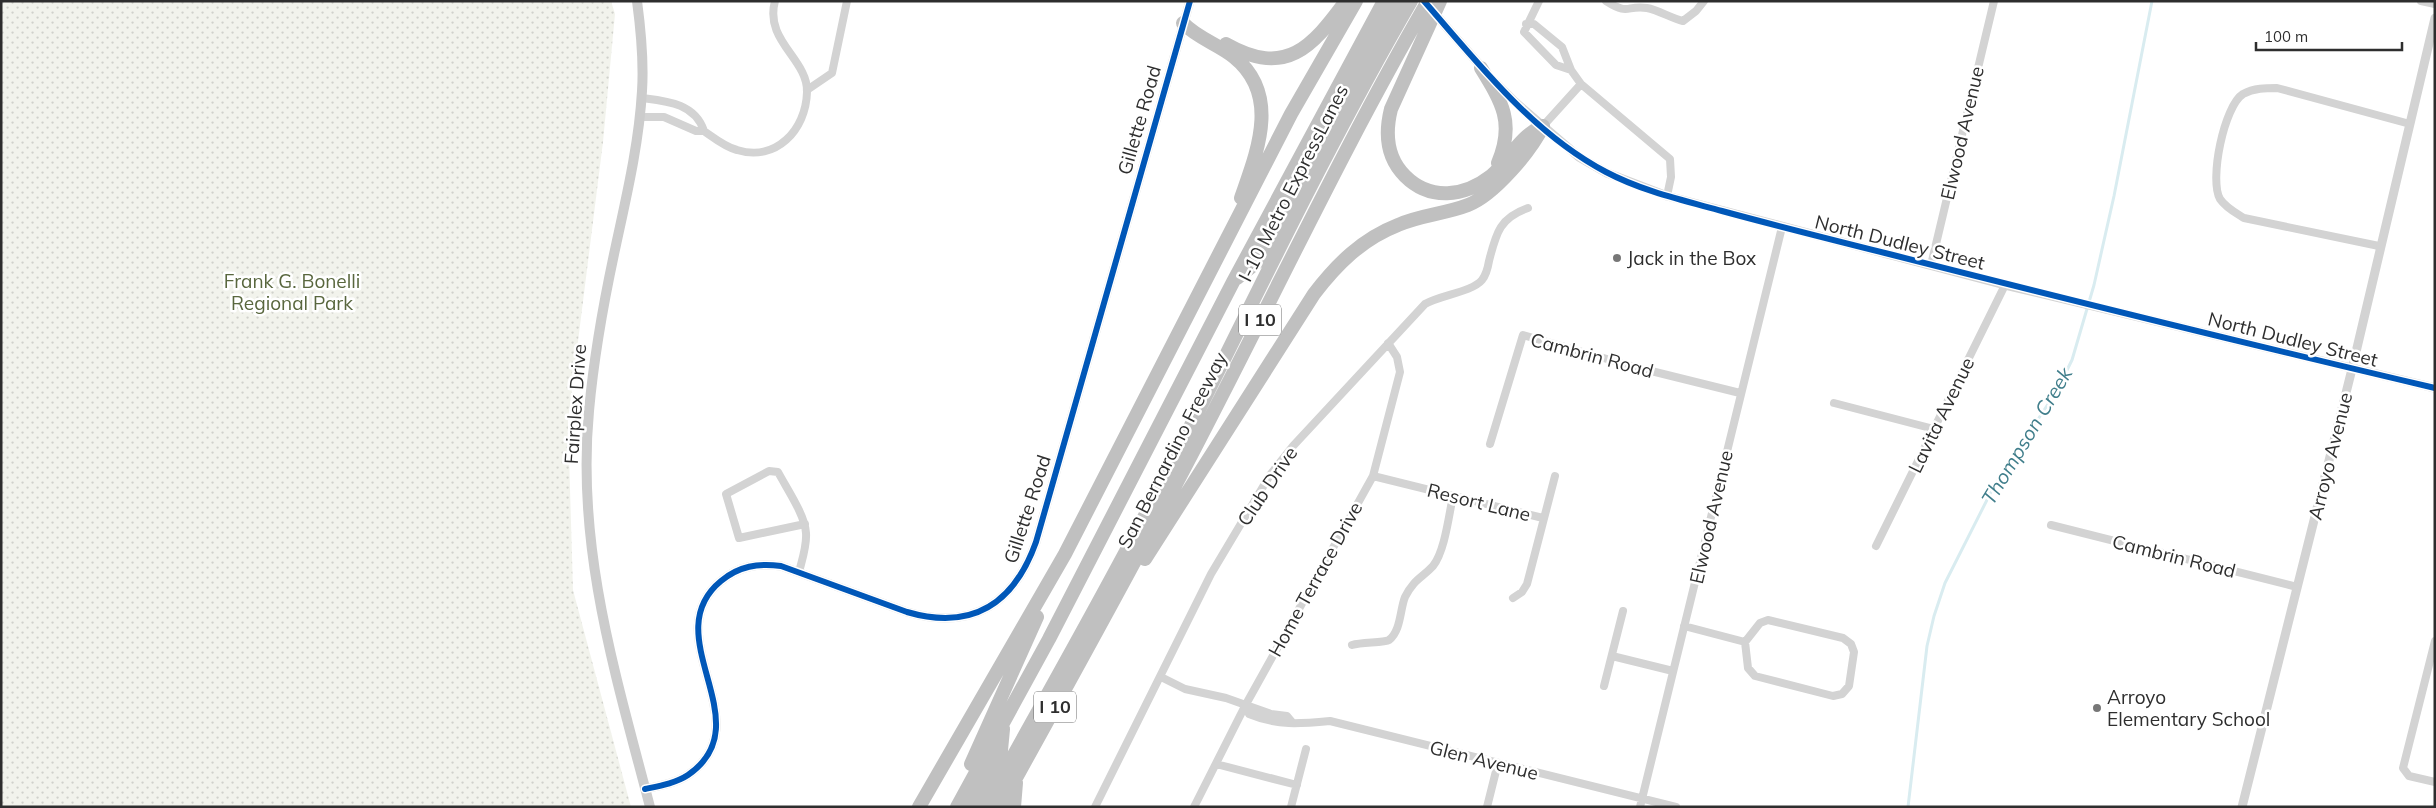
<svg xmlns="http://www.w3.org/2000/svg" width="2436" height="808" viewBox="0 0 2436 808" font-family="Mulish,sans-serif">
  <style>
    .grass { fill: url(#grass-dots) }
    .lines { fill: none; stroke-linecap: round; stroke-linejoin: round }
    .stream { stroke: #d9ecf0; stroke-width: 3 }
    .minor { stroke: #d3d3d3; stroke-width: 8 }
    .tertiary { stroke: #d3d3d3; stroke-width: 9 }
    .secondary { stroke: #ccc; stroke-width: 10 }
    .motorway { stroke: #c0c0c0; stroke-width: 14 }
    .tertiary-bridge { stroke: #d3d3d3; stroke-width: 9 }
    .cycleway-casing { stroke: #fff; stroke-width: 9 }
    .cycleway { stroke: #0057b8; stroke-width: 6 }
    .poi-dot { fill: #777; stroke: #fff; stroke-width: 2 }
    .labels { text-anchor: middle; stroke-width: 5; stroke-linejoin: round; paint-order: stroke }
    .shield { fill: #fff; stroke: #6d6d6d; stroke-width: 1 }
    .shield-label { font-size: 18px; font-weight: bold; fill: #2e2e2e }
    .street-label { font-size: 19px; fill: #2e2e2e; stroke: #fff }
    .poi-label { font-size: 19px; fill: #2e2e2e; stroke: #fff; text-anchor: start }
    .park-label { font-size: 19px; fill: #59673e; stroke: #fff }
    .water-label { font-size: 20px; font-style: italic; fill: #407e8b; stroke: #fff }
  </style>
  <defs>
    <pattern id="grass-dots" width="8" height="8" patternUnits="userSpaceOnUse" patternTransform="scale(1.25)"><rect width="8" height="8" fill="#f2f3ec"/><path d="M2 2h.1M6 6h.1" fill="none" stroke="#d0d1cb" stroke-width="1.8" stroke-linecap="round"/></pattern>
  </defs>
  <rect width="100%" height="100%" fill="#fff"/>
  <!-- grass -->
  <path class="grass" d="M1 1H611L615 14 603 142 568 421 573 590 631 807H1Z"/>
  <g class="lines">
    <!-- stream -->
    <path class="stream" d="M1908 807 1927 646 1934 616 1945 583 1994 486 2056 392 2072 360 2094 285 2114 196 2152 1"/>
    <!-- minor -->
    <path class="minor" d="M1539 1 1524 32 1556 65 1571 70
      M1606 1C1630 16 1625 5 1647 8 1658 10 1671 18 1683 21L1696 11 1704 1
      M2421 1 2435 4
      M1526 24H1534L1562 47 1571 70 1581 84 1670 159 1671 177 1667 196
      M807 90 832 73 847 1
      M642 98C666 101 695 103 704 131 714 138 725 147 737 150 776 162 806 130 807 92 808 59 764 41 775 1
      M639 117H664L696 131H704
      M1543 126 1581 84
      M2379 246 2244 218C2236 213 2226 208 2220 199 2209 180 2224 106 2243 94 2254 88 2266 88 2277 88L2410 124
      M1931 265 1994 1
      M1834 403 1934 429
      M1490 444 1523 335 1635 367 1740 393
      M1373 476 1543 518
      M2051 525 2297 587
      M1876 546 2005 285
      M799 572C802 560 807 546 806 533 805 515 787 489 778 472L769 471 726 494 739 538 805 524
      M1513 598 1522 592 1527 584 1555 476
      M1768 620 1843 638 1851 644 1854 652 1849 686 1842 694 1833 696 1755 676 1748 668 1745 642 1760 623Z
      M1684 626 1745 642
      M2435 641 2403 768 2409 776 2435 782
      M1352 645C1362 642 1384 643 1389 640 1401 631 1400 609 1405 597 1414 579 1422 578 1433 566 1445 551 1449 514 1453 496
      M1612 656 1673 671
      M1161 677 1185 689 1226 698 1271 714 1287 716 1292 722
      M1604 686 1623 611
      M1245 706 1249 714C1278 726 1299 724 1330 721L1676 807
      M1216 764 1297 785
      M1095 807 1211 574 1270 475 1293 446 1425 304C1440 295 1472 292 1482 280 1486 275 1488 267 1489 261 1496 234 1499 218 1528 208
      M1194 807 1245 706 1373 476 1400 372 1397 357 1388 343
      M1291 807 1306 749
      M1487 807 1498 763
      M1640 807 1782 227"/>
    <!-- tertiary -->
    <path class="tertiary" d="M1449 30 1485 71
      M1494 81 1515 102 1579 157 1607 173 1667 196 2005 285 2435 388
      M645 789C659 786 676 783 688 775 764 723 654 636 721 581 739 566 758 563 781 566L907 612C972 631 1014 604 1036 542L1190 1
      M2242 807 2352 369 2435 18"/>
    <!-- secondary -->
    <path class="secondary" d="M637 1C641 31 644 61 642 91 639 143 627 194 616 245 604 300 594 355 589 411 576 549 616 676 650 807"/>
    <!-- motorway -->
    <path class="motorway" d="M1440 1 1391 109C1385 133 1386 157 1405 176 1430 201 1464 197 1491 176 1510 160 1518 137 1543 126
      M1183 23C1197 38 1218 44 1234 57 1281 95 1257 152 1241 198
      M1226 44C1286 78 1312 47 1346 1
      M1481 68C1502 102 1515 123 1498 163
      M1237 278 1261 259 1399 1
      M1145 559 1314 294C1337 264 1362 239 1398 225 1420 215 1445 214 1468 205 1494 195 1531 151 1543 126
      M971 764 1037 617
      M919 807 1065 554 1291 114 1356 1
      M957 807 1049 639 1233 282 1384 1
      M970 807 1001 750 1003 729
      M985 807C1044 700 1105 594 1161 485 1243 324 1320 158 1411 1
      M1000 807C1067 685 1135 564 1199 440 1275 294 1345 144 1428 1
      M1014 807 1016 783"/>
    <!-- tertiary-bridge -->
    <path class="tertiary-bridge" d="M1424 1 1449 30"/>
    <!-- cycleway casing -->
    <g class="cycleway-casing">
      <path id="cycleway" d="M1424 1C1478 63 1532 133 1606 172 1642 191 1682 200 1722 211 1777 226 1833 240 1889 254 2070 300 2252 345 2435 388
        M645 789C659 786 676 783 688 775 764 723 654 636 721 581 739 566 758 563 781 566L907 612C972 631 1014 604 1036 542L1190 1"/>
    </g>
    <!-- cycleway -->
    <use href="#cycleway" class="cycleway"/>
  </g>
  <!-- markers -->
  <g class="poi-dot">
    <circle cx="1617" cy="258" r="5"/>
    <circle cx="2097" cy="708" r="5"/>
  </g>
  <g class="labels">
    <!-- shield labels -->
    <g class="shield">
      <rect x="1239" y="304.5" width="42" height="31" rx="4"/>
      <rect x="1034" y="691.5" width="42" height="31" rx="4"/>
    </g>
    <g class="shield-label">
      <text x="1260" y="326">I 10</text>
      <text x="1055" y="713">I 10</text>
    </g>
    <!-- street labels -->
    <g class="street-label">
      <text transform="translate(1139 120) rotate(-74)" y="7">Gillette Road</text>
      <text transform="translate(1962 133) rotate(-77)" y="7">Elwood Avenue</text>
      <text transform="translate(1293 183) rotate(-63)" y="7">I-10 Metro ExpressLanes</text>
      <text transform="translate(1900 242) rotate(14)" y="7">North Dudley Street</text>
      <text transform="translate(2293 339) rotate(14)" y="7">North Dudley Street</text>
      <text transform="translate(1592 355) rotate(15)" y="7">Cambrin Road</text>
      <text transform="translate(575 404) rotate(-86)" y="7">Fairplex Drive</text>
      <text transform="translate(1941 415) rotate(-64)" y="7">Lavita Avenue</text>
      <text transform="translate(1172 450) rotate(-63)" y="7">San Bernardino Freeway</text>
      <text transform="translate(2330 456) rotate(-76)" y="7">Arroyo Avenue</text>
      <text transform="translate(1267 486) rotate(-56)" y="7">Club Drive</text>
      <text transform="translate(1479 502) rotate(14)" y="7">Resort Lane</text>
      <text transform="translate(1027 509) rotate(-72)" y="7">Gillette Road</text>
      <text transform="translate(1711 517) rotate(-77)" y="7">Elwood Avenue</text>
      <text transform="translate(2174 556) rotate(14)" y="7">Cambrin Road</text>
      <text transform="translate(1315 579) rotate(-61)" y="7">Home Terrace Drive</text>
      <text transform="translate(1484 760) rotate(14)" y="7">Glen Avenue</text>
    </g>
    <!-- poi labels -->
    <g class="poi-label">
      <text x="1627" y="265">Jack in the Box</text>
      <text x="2107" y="704">Arroyo<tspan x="2107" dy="22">Elementary School</tspan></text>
    </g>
    <!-- park labels -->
    <g class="park-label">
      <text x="292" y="288">Frank G. Bonelli<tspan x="292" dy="22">Regional Park</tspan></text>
    </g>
    <!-- water labels -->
    <g class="water-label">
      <text transform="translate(2027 436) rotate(-59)" y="7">Thompson Creek</text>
    </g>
  </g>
  <!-- border -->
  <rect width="2436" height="808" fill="none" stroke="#2e2e2e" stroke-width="5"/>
  <!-- scale -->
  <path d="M2256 42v8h146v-8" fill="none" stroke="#2e2e2e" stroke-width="2.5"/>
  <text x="2264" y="42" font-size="15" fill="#2e2e2e" stroke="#ffffff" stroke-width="4" paint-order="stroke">100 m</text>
</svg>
